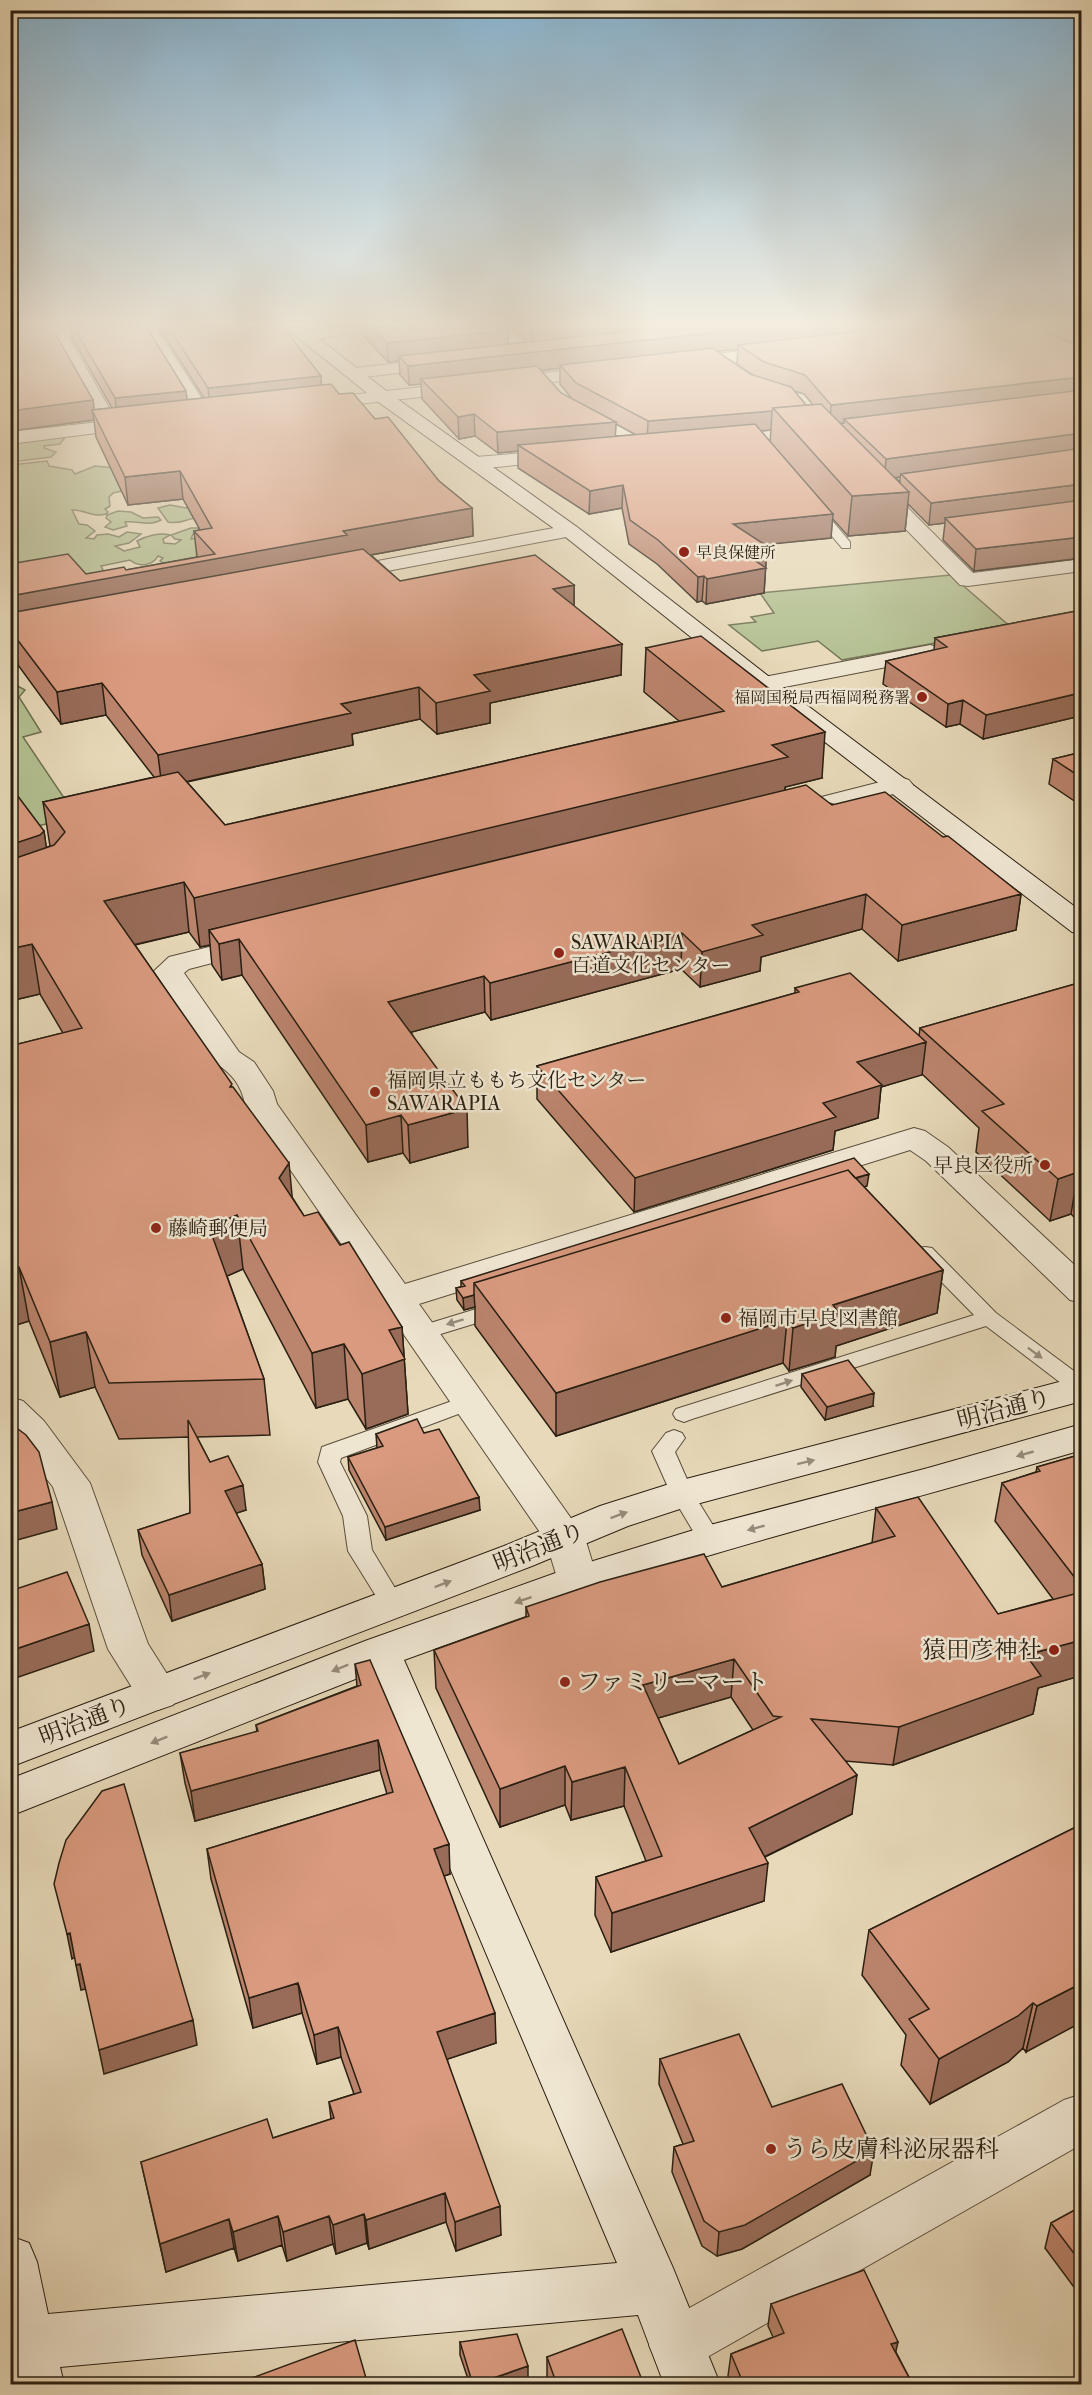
<svg xmlns="http://www.w3.org/2000/svg" width="1092" height="2395" viewBox="0 0 1092 2395" font-family="'IM FELL French Canon','Noto Serif JP',serif">
  <style>
    .green { fill: #b3c091; stroke: #6e7052; stroke-width: 1.5 }
    .lines { fill: none; stroke-linecap: round; stroke-linejoin: round }
    .lane-casing { stroke: #594e3c; stroke-width: 2 }
    .street-casing { stroke: #594e3c; stroke-width: 2 }
    .secondary-casing { stroke: #2a1f12; stroke-width: 2 }
    .lane { fill: #efe6d2; fill-rule: evenodd }
    .street { fill: #efe6d2; fill-rule: evenodd }
    .secondary { fill: #efe6d2; fill-rule: evenodd }
    .wall { fill: #bb846d; stroke: #2a1f12; stroke-width: 1.5; fill-rule: evenodd }
    .shaded-wall { fill: #986c59; stroke: #2a1f12; stroke-width: 1.5 }
    .building { fill: #d99a7f; stroke: #2a1f12; stroke-width: 1.5; fill-rule: evenodd }
    .oneway { fill: #968c7c }
    .poi-dot { fill: #8f2418; stroke: #efe6d2; stroke-width: 2 }
    .labels { text-anchor: middle; stroke-width: 5; stroke-linejoin: round; paint-order: stroke }
    .far-poi-label { font-size: 16px; fill: #2a1f12; stroke: #efe6d2; text-anchor: start }
    .poi-label { font-size: 20px; fill: #2a1f12; stroke: #efe6d2; text-anchor: start }
    .near-street-label { font-size: 24px; fill: #2a1f12; stroke: #efe6d2 }
    .near-poi-label { font-size: 24px; fill: #2a1f12; stroke: #efe6d2; text-anchor: start }
  </style>
  <rect width="100%" height="100%" fill="#e7d9b9"/>
  <filter id="stains"><feTurbulence type="fractalNoise" baseFrequency=".00333" numOctaves="4"/><feColorMatrix values="0 0 0 0 .2 0 0 0 0 .09 0 0 0 0 .02 0 0 0 .5 -.17"/></filter>
  <radialGradient id="worn" r=".72"><stop offset=".6" stop-color="#630" stop-opacity="0"/><stop offset="1" stop-color="#630" stop-opacity=".3"/></radialGradient>
  <!-- green -->
  <path class="green" d="M61 437 64 439 60 444 44 446V448L56 452 51 457 11 462V439Z
    M47 461 49 466 72 470 75 474 95 466 114 468 122 491 113 493 109 497 110 506 105 509 108 512 106 514C92 518 84 509 72 510L79 524 87 525 95 531 86 538 94 539 97 535 108 534 119 537 127 532 141 534 129 543 115 546 124 551 140 547 137 541C146 536 161 532 170 535L163 539 164 543 175 544 181 540 175 539 171 535 191 528H201L199 534H193L191 539 205 536 211 555 165 565 160 561 163 558 158 556C153 565 140 568 130 560L101 566 105 574 11 590V465Z
    M170 505 186 508 188 507 198 518C187 518 180 525 168 522L158 508Z
    M118 511 131 512 143 518 158 517 161 520C149 527 137 520 125 522L127 526 113 530 105 527 111 522 106 518 107 515Z
    M951 575 1013 629 842 660 818 641 762 651 729 625 756 622 751 617 774 613 760 593Z
    M10 682 25 690 19 697 41 732 23 737 77 817 11 832Z"/>
  <g class="lines">
    <!-- lane casing -->
    <g class="lane-casing">
      <path id="lane" d="M814 503 818 504 850 542V548H842L810 510 808 507Z
        M925 1247 932 1248 996 1313 1082 1377V1395L1074 1393 986 1326 692 1419 684 1422 676 1419 673 1414 676 1409 974 1315 918 1258 915 1253 918 1248Z
        M499 1302 506 1304 509 1309 506 1314 421 1340 414 1338 410 1333 414 1328Z
        M469 1395 477 1397 480 1402 477 1407 341 1458 340 1462 367 1516 372 1550 404 1603 400 1609 392 1612 384 1609 348 1551 343 1516 318 1462 322 1447Z
        M674 1430 682 1433 685 1438 675 1452 693 1493 722 1540 718 1546 710 1549 702 1546 671 1494 652 1451 666 1433Z"/>
    </g>
    <!-- street casing -->
    <g class="street-casing">
      <path id="street" d="M51 328H63L116 420 138 417 144 419 147 423 144 427 10 444V432L99 422 49 331Z
        M140 328H156L213 416 210 420H198Z
        M322 328H363L355 333 304 341 296 336 298 332Z
        M490 328H508L536 354 533 358H521Z
        M782 346 788 347 791 351 788 355 681 368 675 367 672 363 675 359 681 358Z
        M444 358 450 359 453 363 450 367 355 378 349 377 346 373 349 369 355 368Z
        M606 366 612 367 615 371 612 375 315 409 309 408 306 404 309 400 315 399Z
        M561 450 568 452 570 456 568 460 476 469 469 467 466 463 469 459 476 457Z
        M875 480 882 482 973 573 1082 559V571L968 586 960 585 868 490 865 486 868 482Z
        M570 525 577 527 580 531 577 535 340 580 332 579 329 574 332 569 340 568Z
        M930 645 938 647 941 652 938 657 764 691 756 689 752 684 756 679 764 677Z
        M900 777 909 780 913 785 909 790 787 821 778 818 774 813 778 808Z
        M253 936 263 938 267 944 263 950 189 969 184 973 239 1052 254 1062 273 1091 277 1104 405 1284 914 1128 925 1131 948 1147 1082 1272V1303L1070 1300 926 1161 910 1150 419 1304 585 1538 598 1581 592 1592 578 1596 564 1592 558 1581 546 1541 245 1104C241 1085 233 1075 217 1064L154 971 169 957Z
        M10 1397 23 1401 44 1421 90 1483 148 1644 179 1693 173 1705 158 1710 143 1705 108 1649 53 1487 10 1432Z
        M1082 2094V2144L695 2364 676 2372 657 2364 649 2345 657 2326 1064 2100Z"/>
    </g>
    <!-- secondary casing -->
    <g class="secondary-casing">
      <path id="secondary" d="M286 328H305L389 393 577 527 772 679 1082 912V934L1072 932 756 689 563 535 377 401Z
        M1082 1376V1401L689 1506 628 1526 532 1566 10 1767V1732L504 1546 600 1506 682 1480Z
        M1082 1424V1450C959 1486 836 1518 714 1554 609 1584 507 1623 404 1660L673 2268 720 2384H664L638 2315 60 2367 64 2384H10V2236L29 2243 37 2262 48 2314 617 2263 368 1674 10 1816V1779L365 1641 564 1570 710 1525 928 1468Z"/>
    </g>
    <!-- lane -->
    <use href="#lane" class="lane"/>
    <!-- street -->
    <use href="#street" class="street"/>
    <!-- secondary -->
    <use href="#secondary" class="secondary"/>
  </g>
  <!-- wall -->
  <path class="wall" d="M70 328H147L186 391 187 400 204 398 159 328H284L321 385 339 394 375 419 439 481 472 508 473 536 371 555 400 581 574 585V606L621 675 490 703V723L437 734 420 719 352 734 353 745 187 782 225 825 679 721 644 692 646 648 822 778 785 787V790L943 837 1021 894 1016 930 898 961 862 929 761 957 760 971 700 987 681 969 491 1020 485 1012 411 1032 468 1147 410 1163 403 1153 368 1162 242 975 222 980 212 965 210 945 200 947 189 932 135 945 232 1087 292 1197 304 1216 340 1245 402 1327 408 1414 366 1429 348 1399 316 1408 243 1269 227 1276 264 1379 270 1435 197 1437 210 1462 246 1510 236 1513 262 1564 265 1589 172 1621 142 1555 138 1530 190 1513 189 1437 119 1439 95 1387 60 1397 29 1321 10 1327V1046L63 1033 40 994 10 1001 44 831 46 848 50 846 43 802 154 777 106 715 61 724 18 665 10 635 86 574 126 570 197 557 194 531 200 530 183 499 128 505 96 437 94 420 10 431 93 400 94 410 112 408 72 338Z
    M360 328H506L508 344 528 342 512 328H1082V558L974 571 943 540 945 523 929 525 908 504 905 531 848 536 832 518 831 538 765 544 767 546 764 593 706 604 702 601 697 602 657 564 629 544 622 508 589 514 518 468V451L498 453 475 436 459 439 422 399 421 384 409 385 400 375 399 361 388 362 360 332ZM738 349 737 364 755 376 750 374 717 351ZM560 368V384L573 400 561 393 541 371ZM794 391 804 394 813 405H806ZM616 424 636 435 615 436ZM771 430 770 442 761 431ZM900 477V482L896 478Z
    M1082 610V739L1076 717 983 739 960 724 946 727 883 684 886 661 934 650 935 638Z
    M1082 752V806L1049 784 1053 759Z
    M1082 982V1225L1071 1214 1050 1221 976 1152 979 1128 922 1074 881 1087 878 1118 835 1131 833 1150 634 1212 537 1099V1066L795 993V988L919 1036 920 1028Z
    M867 1186 864 1187 943 1270 937 1313 836 1346 835 1357 789 1371 783 1363 556 1436 475 1326V1307L464 1310 457 1300 456 1288 461 1287V1281Z
    M802 1374 873 1406 825 1420 801 1387Z
    M424 1433 480 1510 386 1540 349 1470 348 1457 377 1448 376 1434Z
    M1082 1454V1671L1080 1676 1038 1688 1033 1714 893 1765 845 1761 852 1814 765 1857 764 1901 611 1952 595 1915 596 1877 646 1861 624 1806 571 1820 565 1805 500 1827 436 1688 434 1650 526 1618V1607L722 1587 872 1543 876 1508 998 1614 1053 1599 995 1521 1002 1483 1036 1472 1037 1467ZM731 1697 753 1730 679 1764 658 1718Z
    M355 1664 450 1874 444 1876 496 2043 447 2059 501 2235 456 2251 446 2222 369 2249 367 2243 336 2254 333 2244 287 2261 282 2245 238 2261 234 2248 166 2272 141 2162 273 2138 331 2119 329 2102 354 2094 341 2057 317 2064 302 2013 253 2028 211 1879 207 1849 387 1794 380 1770 195 1821 185 1783 180 1753 257 1732 256 1725 357 1686Z
    M1082 1824 1026 2052 1023 2048 1008 2062 930 2104 901 2065 906 2035 862 1975 869 1930Z
    M660 2059 772 2107 870 2175 742 2249 717 2256 702 2246 672 2172 674 2147 683 2144 659 2084Z
    M1082 2206V2298L1045 2248 1051 2223Z
    M771 2304 896 2352 913 2385H732L728 2376 731 2354 773 2337 768 2326Z
    M460 2342 528 2378 509 2385H470L460 2355Z
    M547 2357 644 2385H548L547 2381Z"/>
  <!-- shaded-wall -->
  <path class="shaded-wall" d="M532 328H694L532 346Z
    M756 328H921L738 345V349L563 368 560 365V368L426 384 421 379V384L409 385 408 366Z
    M508 330V348L399 356V361L388 362 387 343Z
    M321 376 322 395 210 408 208 388Z
    M1082 377V396L844 419V423L830 425 831 405Z
    M186 391 188 410 117 418 115 398Z
    M93 400 95 415 92 410 94 420 10 431V411Z
    M772 411 771 430 647 441 648 421Z
    M474 414 475 436 459 439 458 417Z
    M616 422 615 443 518 445V451L498 453 497 432Z
    M1082 433V453L901 474 900 477 884 480 886 459Z
    M180 471 183 499 128 505 125 477Z
    M1082 484V505L945 518V523L929 525 931 503Z
    M623 485 622 508 589 514 590 491Z
    M909 492 905 531 848 536 852 496Z
    M472 508 473 536 349 559 10 627V596L343 531Z
    M833 514 831 538 732 548 733 524Z
    M1082 537V558L974 571 976 549Z
    M767 546 764 593 706 604 707 579 754 548Z
    M704 576 702 601 697 602 698 577Z
    M574 585V615L553 589Z
    M13 634 18 665 10 666V635Z
    M622 644 621 675 490 703V723L437 734 436 703 474 675Z
    M102 683 106 715 61 724 57 692Z
    M419 687 420 719 352 734 353 745 162 787 158 755 341 704Z
    M1080 693 1076 717 983 739 986 715Z
    M963 700 960 724 946 727 948 704Z
    M825 732 822 778 785 787 784 803 209 930 210 945 200 947 194 898 772 745Z
    M44 831 51 879 10 897V845Z
    M184 882 189 932 111 950 104 901Z
    M866 894 862 929 761 957 760 971 700 987 702 952 752 925Z
    M1021 894 1016 930 898 961 902 925Z
    M682 933 681 969 491 1020 490 983Z
    M239 939 242 975 222 980 219 944Z
    M32 944 40 994 10 1001V949Z
    M484 976 485 1012 390 1038 388 1002Z
    M926 1042 922 1075 881 1087 878 1118 835 1131 833 1150 634 1212 635 1178 823 1103 857 1062Z
    M467 1109 468 1147 410 1163 408 1125Z
    M401 1115 403 1153 368 1162 366 1125Z
    M289 1163 294 1216 279 1178Z
    M1078 1172 1071 1214 1050 1221 1058 1179Z
    M869 1174 867 1186 489 1303Z
    M237 1215 243 1269 216 1281 209 1227Z
    M19 1267 29 1321 10 1327V1269Z
    M943 1270 937 1313 836 1346 835 1357 789 1371 793 1328 833 1305Z
    M474 1295 475 1307 464 1310 463 1298Z
    M787 1320 783 1363 556 1436V1393Z
    M402 1327 408 1414 366 1429 362 1374 389 1330Z
    M86 1332 95 1387 60 1397 50 1342Z
    M344 1344 348 1399 316 1408 312 1353Z
    M874 1393 873 1406 825 1420 827 1407Z
    M243 1485 246 1510 228 1516 225 1491Z
    M479 1497 480 1510 386 1540 385 1527Z
    M52 1502 57 1529 10 1542V1513Z
    M262 1564 265 1589 172 1621 169 1595Z
    M89 1624 94 1651 10 1680V1651Z
    M1082 1640V1671L1080 1676 1038 1688 1033 1714 893 1765 899 1727 1026 1655Z
    M734 1659 731 1697 641 1723 643 1685Z
    M378 1740 380 1770 195 1821 191 1791Z
    M565 1766V1805L500 1827V1789Z
    M625 1767 624 1806 571 1820 572 1782Z
    M857 1775 852 1814 745 1866 749 1828Z
    M449 1844 450 1874 435 1879 434 1849Z
    M768 1863 764 1901 611 1952 612 1913Z
    M70 1933 75 1957 72 1959 67 1934Z
    M80 1964 86 1989 81 1990 76 1965Z
    M298 1983 302 2013 253 2028 249 1998Z
    M1082 1983V2022L1026 2052 1037 2006Z
    M1033 2003 1023 2048 1008 2062 930 2104 939 2059Z
    M495 2013 496 2043 439 2062 437 2032Z
    M193 2020 197 2045 104 2074 99 2050Z
    M338 2027 341 2057 317 2064 314 2035Z
    M874 2151 870 2175 742 2249 717 2256 719 2232Z
    M445 2193 446 2222 369 2249 366 2220Z
    M500 2206 501 2235 456 2251 455 2222Z
    M364 2214 367 2243 336 2254 333 2225Z
    M278 2216 282 2245 238 2261 233 2232Z
    M329 2216 333 2244 287 2261 283 2232Z
    M229 2219 234 2248 166 2272 160 2244Z
    M898 2342 893 2364 891 2344Z
    M528 2366V2378L509 2385H474Z"/>
  <!-- building -->
  <path class="building" d="M10 328H52L93 400 10 411Z
    M74 328H147L186 391 115 398Z
    M169 328H284L321 376 208 388Z
    M373 328H506L508 330 387 343Z
    M658 328H756L408 366 399 356Z
    M888 328H1035L1082 347V377L831 405 805 375 764 362 738 345Z
    M1072 328H1082V332Z
    M712 348 750 374 791 387 806 405 773 408 772 411 648 421 576 383 560 365Z
    M537 366 561 393 616 422 497 432 474 414 458 417 421 379Z
    M331 384 339 394 353 393 375 419 388 417 439 481 472 508 343 531 347 535 10 596V564L68 554 86 574 124 567 126 570 215 554 194 531 212 528 180 471 125 477 92 410Z
    M1082 390V433L886 459 844 419Z
    M821 404 909 492 852 496 773 408Z
    M755 424 833 514 733 524 767 546 754 548 751 550 755 552 745 554 766 568 707 579 704 576 698 577 658 540 630 520 623 485 590 491 518 445Z
    M1082 448V484L931 503 901 474Z
    M1082 500V537L976 549 945 518Z
    M363 549 400 581 535 555 574 585 553 589 622 644 474 675 490 691 436 703 419 687 341 704 351 713 158 755 102 683 57 692 13 634 10 635V613Z
    M1082 610V699L1080 693 986 715 963 700 948 704 886 661 947 647 935 638Z
    M701 636 825 732 772 745 788 757 194 898 184 882 104 901 232 1084 230 1087H233L289 1163 279 1178 304 1216 318 1212 340 1245 349 1242 402 1327 389 1330 405 1359 362 1374 344 1344 312 1353 237 1215 209 1227 264 1379 109 1383 86 1332 50 1342 19 1267 10 1269V1046L82 1028 32 944 10 949V860L54 845 65 832 43 802 178 772 225 825 724 711 646 648Z
    M1082 752V778L1053 759Z
    M806 785 832 805 885 792 943 837 948 836 1021 894 902 925 866 894 752 925 763 935 702 952 682 933 490 983 484 976 388 1002 467 1109 408 1125 401 1115 366 1125 239 939 219 944 209 930Z
    M17 795 44 831 40 835 10 845V796Z
    M850 973 926 1042 857 1062 882 1085 823 1103 836 1117 635 1178 537 1066 799 992 795 988Z
    M1082 982V1175L1078 1172 1058 1179 982 1111 1004 1104 920 1028Z
    M854 1158 869 1174 855 1178 848 1170 474 1283V1295L463 1298 456 1288 465 1286 461 1281Z
    M848 1170 943 1270 833 1305 839 1313 793 1328 787 1320 556 1393 474 1283Z
    M848 1360 874 1393 827 1407 802 1374Z
    M417 1419 424 1433 439 1429 479 1497 385 1527 348 1457 383 1446 376 1434Z
    M188 1420 210 1462 228 1456 243 1485 225 1491 262 1564 169 1595 138 1530 190 1513Z
    M10 1423 26 1435 39 1452 52 1502 10 1513Z
    M1082 1454V1587L1002 1483 1040 1471 1037 1467Z
    M918 1497 998 1614 1082 1592V1640L1026 1655 1041 1676 899 1727 811 1719 857 1775 749 1828 768 1863 612 1913 596 1877 662 1856 625 1767 572 1782 565 1766 500 1789 434 1650 529 1616 526 1607 600 1582 704 1554 722 1587 895 1536 876 1508ZM734 1659 773 1716 781 1717 679 1764 643 1685Z
    M67 1572 89 1624 10 1651V1591Z
    M370 1660 449 1844 434 1849 495 2013 437 2032 500 2206 455 2222 445 2193 366 2220 364 2214 333 2225 329 2216 283 2232 278 2216 233 2232 229 2219 160 2244 141 2162 267 2119 273 2138 334 2118 329 2102 361 2092 338 2027 314 2035 298 1983 249 1998 207 1849 393 1792 378 1740 191 1791 180 1753 258 1731 256 1725 361 1685 355 1664Z
    M124 1784 193 2020 99 2050 80 1964 76 1965 70 1933 67 1934 54 1884 59 1863 66 1840 102 1791Z
    M1082 1824V1983L1037 2006 1033 2003 1018 2016 939 2059 909 2019 929 2009 869 1930Z
    M739 2034 772 2107 842 2084 874 2151 745 2225 719 2232 704 2221 674 2147 694 2141 660 2059Z
    M1082 2206V2264L1051 2223Z
    M864 2270 898 2342 891 2344 913 2385H744L731 2354 784 2333 771 2304Z
    M622 2329 644 2385H557L547 2357Z
    M517 2334 528 2366 473 2385 460 2342Z
    M355 2340 368 2385H233Z"/>
  <!-- one-way arrows -->
  <defs><path id="oneway-solid" d="M-6-.8H1V-3.2L6.5 0L1 3.2V.8H-6Z" transform="scale(1.5)"/></defs>
  <g class="oneway">
    <use href="#oneway-solid" transform="translate(455 1322) rotate(163)"/>
    <use href="#oneway-solid" transform="translate(1035 1353) rotate(37)"/>
    <use href="#oneway-solid" transform="translate(784 1383) rotate(-18)"/>
    <use href="#oneway-solid" transform="translate(1025 1454) rotate(164)"/>
    <use href="#oneway-solid" transform="translate(806 1462) rotate(-14)"/>
    <use href="#oneway-solid" transform="translate(619 1515) rotate(-20)"/>
    <use href="#oneway-solid" transform="translate(756 1528) rotate(165)"/>
    <use href="#oneway-solid" transform="translate(443 1584) rotate(-21)"/>
    <use href="#oneway-solid" transform="translate(523 1600) rotate(161)"/>
    <use href="#oneway-solid" transform="translate(340 1668) rotate(158)"/>
    <use href="#oneway-solid" transform="translate(202 1676) rotate(-21)"/>
    <use href="#oneway-solid" transform="translate(159 1740) rotate(158)"/>
  </g>
  <!-- sky -->
  <linearGradient id="sky" x2="0" y2="1"><stop stop-color="#88b6d4"/><stop offset="0.49" stop-color="#f4eee0"/><stop offset="1" stop-color="#f4eee0" stop-opacity="0"/></linearGradient>
  <rect width="1092" height="663" fill="url(#sky)"/>
  <!-- markers -->
  <g class="poi-dot">
    <circle cx="684" cy="552" r="6"/>
    <circle cx="922" cy="697" r="6"/>
    <circle cx="559" cy="953" r="6"/>
    <circle cx="375" cy="1092" r="6"/>
    <circle cx="1045" cy="1165" r="6"/>
    <circle cx="156" cy="1228" r="6"/>
    <circle cx="726" cy="1318" r="6"/>
    <circle cx="1054" cy="1650" r="6"/>
    <circle cx="565" cy="1682" r="6"/>
    <circle cx="771" cy="2149" r="6"/>
  </g>
  <g class="labels">
    <!-- far-poi labels -->
    <g class="far-poi-label">
      <text x="696" y="558">早良保健所</text>
      <text x="910" y="703" text-anchor="end">福岡国税局西福岡税務署</text>
    </g>
    <!-- poi labels -->
    <g class="poi-label">
      <text x="571" y="949">SAWARAPIA<tspan x="571" dy="23">百道文化センター</tspan></text>
      <text x="387" y="1087">福岡県立ももち文化センター<tspan x="387" dy="23">SAWARAPIA</tspan></text>
      <text x="1033" y="1172" text-anchor="end">早良区役所</text>
      <text x="168" y="1235">藤崎郵便局</text>
      <text x="738" y="1325">福岡市早良図書館</text>
    </g>
    <!-- near-street labels -->
    <g class="near-street-label">
      <text transform="translate(1004 1409) rotate(-15)" y="8">明治通り</text>
      <text transform="translate(539 1547) rotate(-22)" y="8">明治通り</text>
      <text transform="translate(85 1721) rotate(-21)" y="8">明治通り</text>
    </g>
    <!-- near-poi labels -->
    <g class="near-poi-label">
      <text x="1042" y="1658" text-anchor="end">猿田彦神社</text>
      <text x="577" y="1690">ファミリーマート</text>
      <text x="783" y="2157">うら皮膚科泌尿器科</text>
    </g>
  </g>
  <!-- margin -->
  <rect width="1092" height="2395" fill="none" stroke="#e7d9b9" stroke-width="36"/>
  <rect x="12" y="12" width="1068" height="2371" fill="none" stroke="#2a1f12" stroke-width="3"/>
  <rect x="18" y="18" width="1056" height="2359" fill="none" stroke="#2a1f12" stroke-width="1.5"/>
  <rect width="100%" height="100%" filter="url(#stains)"/>
  <rect width="100%" height="100%" fill="url(#worn)"/>
</svg>
